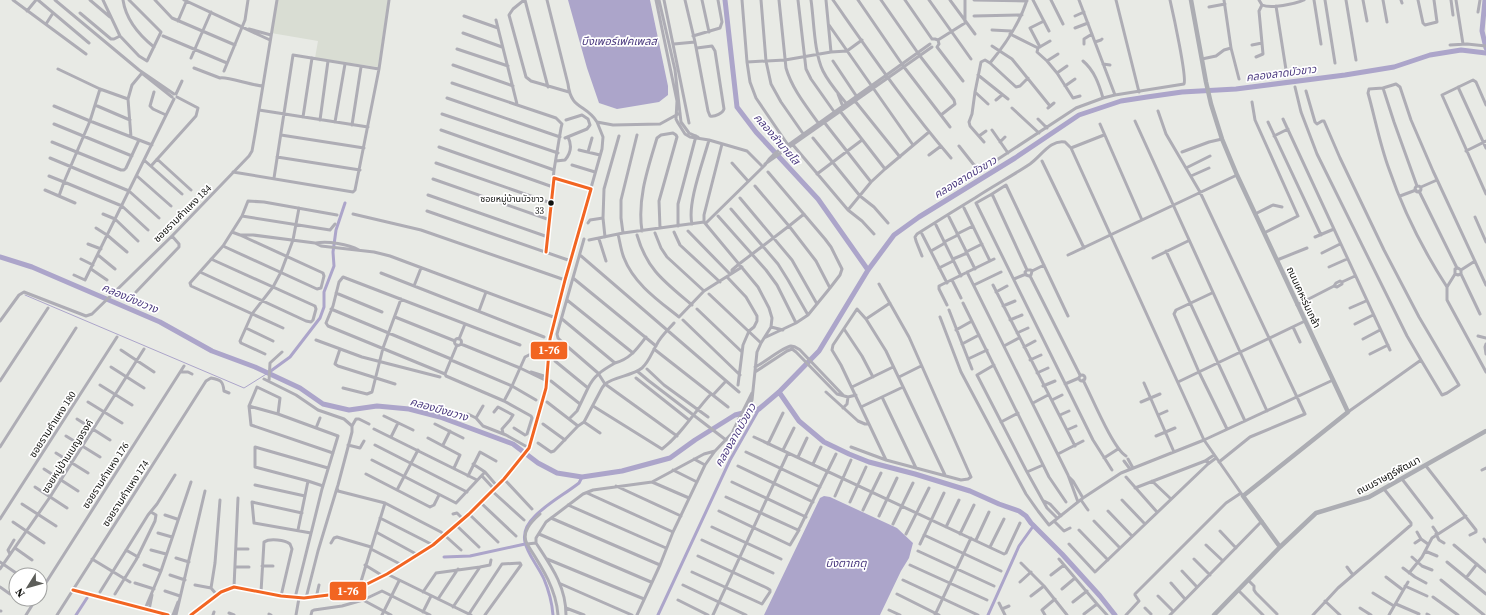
<svg xmlns="http://www.w3.org/2000/svg" width="1486" height="615" viewBox="0 0 1486 615" font-family="'Source Serif 4','Noto Sans Thai',serif">
  <style>
    .built { fill: #d9ddd3 }
    .water { fill: #aca5ca }
    .lines { fill: none; stroke-linecap: round; stroke-linejoin: round }
    .stream { stroke: #aca5ca; stroke-width: 1 }
    .canal { stroke: #aca5ca; stroke-width: 3 }
    .river { stroke: #aca5ca; stroke-width: 5 }
    .street { stroke: #aeadb5; stroke-width: 3 }
    .secondary { stroke: #acadb3; stroke-width: 4.5 }
    .bus-1-casing { stroke: #fff; stroke-width: 6 }
    .bus-1 { stroke: #f26522; stroke-width: 3 }
    .bus-dot { fill: #10110e; stroke: #fff; stroke-width: 1.5 }
    .labels { text-anchor: middle; stroke-width: 3.5; stroke-linejoin: round; paint-order: stroke }
    .bus-label { font-size: 9px; fill: #10110e; stroke: #fff; text-anchor: end }
    .street-label { font-size: 10px; fill: #10110e; stroke: #fff }
    .water-label { font-size: 11px; font-style: italic; fill: #4b3a7f; stroke: #fff }
    .line-badge { stroke: #fff; stroke-width: 1.5 }
    .badge-label { font-size: 11px; text-anchor: middle; font-weight: bold; fill: #fff }
  </style>
  <rect width="100%" height="100%" fill="#e8eae5"/>
  <!-- built -->
  <path class="built" d="M277 0H388L378 67 315 58 318 41 271 33Z"/>
  <!-- water -->
  <path class="water" d="M568 0H650L668 86V95L659 102 617 109 599 103 587 68Z
    M824 496 830 497 897 528 913 543 909 558 901 571 880 615H764L820 498Z"/>
  <g class="lines">
    <!-- stream -->
    <path class="stream" d="M25 295 244 388 268 373"/>
    <!-- canal -->
    <path class="canal" d="M268 373 290 357 320 318 324 307V292L334 266 333 252 336 230 345 203
      M444 557 470 556 525 544
      M76 615 87 598
      M553 615C552 602 549 591 544 579 534 557 511 539 535 516 548 503 565 494 579 483L582 477
      M658 615 730 460 759 409
      M988 615 1019 546 1034 525"/>
    <!-- river -->
    <path class="river" d="M725 0 737 107 756 132 818 199 868 270
      M1485 0 1482 31 1486 48
      M0 257 32 267 160 322 212 351 255 367 300 388 323 404 349 410 377 406 409 409 440 417 513 444 538 463 557 473 582 477 622 471 670 458 695 440 735 415 759 409 779 392 819 351 868 270 894 235 919 217 1015 158 1079 115 1121 101 1147 97 1182 92 1236 89 1345 75 1394 67 1430 55 1461 50 1486 53
      M779 392 799 421 824 442 849 454 869 462 915 474 970 491 999 504 1019 511 1026 516 1031 523 1062 554 1100 596 1115 615"/>
    <!-- street -->
    <path class="street" d="M13 0 86 54
      M38 0 89 43
      M55 0 139 70 174 94
      M90 0 110 17
      M103 0 120 36 139 56 147 61 161 32 129 0
      M123 0C126 20 139 35 154 47
      M155 0 172 18 235 45
      M184 0 270 40
      M524 0 513 9 509 15 526 77 531 81 569 92
      M525 0 548 87
      M547 0 568 84C571 110 586 104 597 122
      M656 0 677 101 676 119 678 123 685 134 690 137 709 140 747 151 763 167
      M659 0 675 70 681 122 689 133 698 137
      M664 0 689 123
      M702 0 709 32
      M742 0 747 62 785 60 831 52 826 0
      M761 0 766 61 771 84 781 102 804 135
      M779 0 786 68C792 89 807 107 819 124
      M798 0 806 69 811 79 835 113
      M811 0C814 20 814 53 823 71 829 83 838 93 846 103
      M833 0C871 54 908 108 951 158
      M858 0 904 67 950 127
      M881 0 920 56 954 100 955 104 941 115
      M905 0 932 39
      M929 0 971 59
      M950 0 975 34
      M974 0 1027 1
      M1033 0 1049 31
      M1051 0 1063 24
      M1079 0 1115 95
      M1116 0 1139 92
      M1224 0 1231 48 1239 79
      M1259 0 1262 5C1271 9 1295 4 1304 0
      M1314 0 1321 44
      M1325 0 1335 63
      M1346 0 1356 60
      M1363 0 1367 21
      M1383 0 1387 22
      M1401 0 1402 3
      M1418 0 1423 23 1425 25 1437 22 1434 0
      M1451 0 1453 15
      M1456 0 1463 44
      M1276 6 1287 76
      M1209 7 1225 4
      M27 11 36 0
      M1478 12 1480 0
      M80 13 111 39H114L120 36
      M464 16 498 28
      M974 16 1022 15
      M1075 16 1084 12
      M496 20 517 104
      M178 21 186 2
      M46 24 53 13
      M829 25 913 145
      M1075 28 1088 23
      M249 29 271 35
      M992 30 1011 31
      M463 33 502 47
      M1010 34 1038 48
      M163 36 227 63
      M693 36 720 28 722 22 718 0
      M932 39H935L938 40 965 23V0
      M938 40 939 44 937 47 963 81
      M1050 41 1038 48 1037 52 1047 61 1057 73 1073 98 1080 96
      M695 42 708 111 710 116C715 117 723 113 724 109L715 51 712 46 697 48
      M1095 42 1101 40 1102 39
      M674 44 695 42 685 0
      M1084 44V39L1092 34
      M1252 45 1262 43
      M1450 45 1467 44 1486 46
      M992 46 1012 59 1050 106
      M1040 47 1030 28 1044 21
      M457 49 508 66
      M831 52 847 51 862 40
      M1256 57 1263 54 1259 11 1262 5
      M191 58 211 12
      M1202 59 1216 56 1224 50 1231 48
      M833 61 857 97
      M1047 61 1058 54
      M1083 61C1094 70 1099 84 1103 98
      M747 62 750 82 756 98 788 145
      M990 63C1005 45 1020 22 1027 0
      M1103 64 1110 65
      M453 65 513 86
      M194 68 220 78C226 76 253 86 263 86
      M58 69 100 89 128 99
      M224 71 245 20 248 0
      M1057 73 1067 66
      M143 74 172 97
      M978 75 1008 99
      M452 83 556 118 562 124 561 128 554 170 546 252
      M1065 86 1075 79
      M1295 87 1301 112 1317 154 1407 336 1421 360 1348 412
      M1458 87 1486 148
      M1383 88 1394 122 1417 186
      M100 89 90 121 152 145
      M1306 91 1315 122 1317 124 1322 121H1324L1340 158 1384 250 1419 317 1459 385 1447 393 1442 395 1421 360
      M154 92 150 106 153 109 166 115
      M975 92 988 104
      M176 94 182 81
      M838 94 843 107
      M447 98 560 137
      M996 100 1002 95
      M855 101 900 157
      M1252 102 1255 120 1298 216 1264 233
      M95 105 130 120
      M1486 105 1476 82 1473 80 1442 95 1486 194
      M1012 108 1039 133
      M1048 108 1054 103
      M259 110 368 127
      M840 111 885 169
      M1158 111 1166 134 1200 192 1305 414 1250 437 1219 462
      M442 114 558 153
      M303 117 312 58
      M1038 119 1047 128
      M1283 119 1390 350
      M320 120 328 61
      M1135 121 1267 411
      M335 122 345 64
      M824 122 871 182
      M1268 122 1321 235
      M54 124 132 156
      M1100 124 1142 220
      M352 125 361 67
      M441 130 554 170
      M992 130 1008 153
      M281 135 364 148
      M979 136 986 131
      M1274 136 1288 129
      M131 137 128 99 132 85 142 73
      M565 138 587 129 590 125 588 119 582 115 566 120
      M813 138 860 196 874 207 888 223
      M52 142 121 170H124L126 168 139 140
      M984 142 970 126 969 122 972 114 975 92 981 62 985 60 990 63 1016 87 1020 86 1028 78
      M1000 142 1005 137
      M793 145 848 210 862 221 874 234
      M959 146 974 165 977 166 980 169H983L1076 108 1103 98 1115 95 1184 84C1187 77 1173 13 1170 0
      M439 147 553 187
      M1071 148 1104 135
      M579 150 600 155
      M1466 151 1486 141
      M588 152 592 138
      M1182 152 1209 142 1222 139
      M929 155 941 146
      M277 157 360 170
      M50 158 129 191 159 218
      M157 159 191 190
      M144 160 182 194
      M556 161 565 160C571 153 572 145 568 137
      M1042 161 1084 248
      M436 163 551 203
      M732 163 748 181
      M765 164 932 47
      M572 165 595 172
      M151 166 196 116 198 108 177 97
      M1186 168 1210 156
      M233 172 353 192 355 190 379 69 389 0
      M817 174 862 140
      M49 176 64 182 90 121 54 106
      M137 176 171 206
      M1191 176 1209 168
      M274 178 293 55 379 69
      M554 178 591 189
      M433 179 550 220
      M755 186 789 226 804 214
      M1415 189a3 3 0 1 1 6 0a3 3 0 1 1-6 0Z
      M1421 187 1437 180
      M45 190 75 203
      M1419 191 1457 268
      M992 194 976 203 1093 440 1112 470
      M428 195 548 237
      M59 196 64 182 122 206 148 230
      M1400 196 1416 190
      M740 198 792 260 817 304
      M964 208 990 261
      M731 209 778 264 788 280 808 315
      M848 210 871 182 885 169 929 132
      M427 211 571 261
      M103 214 115 219 138 241
      M353 214 421 230 565 280
      M1255 214 1273 205 1282 207
      M242 216 330 230 335 224
      M718 216 766 270 777 285 796 323
      M949 217 975 269
      M1475 217 1486 242
      M588 223 590 220 603 218
      M706 223 765 165C771 154 781 148 791 143L930 44
      M692 224C687 204 703 162 709 140
      M936 225 961 276
      M678 226V204L696 136
      M96 228 107 235 127 252
      M642 231C637 199 648 168 657 138L661 135 673 133 676 135 677 137 659 201 660 228
      M688 231 730 274
      M674 232 680 245 720 282
      M623 233 621 218V200L637 135
      M655 233 661 248 667 257 704 291
      M618 234C620 242 621 251 624 258 634 284 659 301 679 317L704 291 742 267
      M922 234 947 283
      M957 234 973 226
      M240 235H253L315 243 321 246 374 252 390 256 556 318
      M637 235C647 270 665 282 692 305
      M605 237 603 218 604 189 619 136
      M1315 237 1334 229
      M599 239 606 261
      M589 240 623 233 704 222
      M944 242 958 235
      M316 243C328 241 348 244 359 250
      M88 244 101 249
      M223 246 317 289 321 288 324 276 323 273 240 235 232 232
      M931 251 945 243
      M1166 251 1245 421
      M966 252 982 244
      M1322 253 1340 244
      M98 255 115 269
      M580 255 739 392
      M1068 255 1237 175
      M922 256 916 241 915 237 917 234C936 222 955 210 975 198 993 186 1012 176 1030 164 1041 156 1051 139 1065 142L1071 148 1204 440 1243 496
      M1153 258 1188 241
      M81 259 93 265
      M953 259 967 253
      M1277 260 1307 248
      M1329 267 1347 259
      M939 268 953 261
      M91 269 107 280
      M1027 270 992 194 1006 185 1068 316
      M1461 270 1475 261
      M1032 271 1031 270H1027L1025 272 1026 275 1029 276 1031 275 1032 271 1044 265
      M200 272 306 321 311 322 313 320 316 309 315 306 211 259
      M732 272V270L739 264 789 226 816 261 830 288
      M967 272 1068 475 1078 502
      M381 273 544 337
      M1455 274 1447 287V300L1486 372
      M1461 274 1458 275 1455 274V269L1458 268 1461 270V274L1480 314
      M74 275 85 280 174 99
      M1030 276 1080 375
      M573 278 656 346
      M728 278 746 297 757 316V321L754 327 749 331 743 345 738 385
      M1014 279 1026 274
      M952 280 961 298
      M974 285 1001 272
      M993 285 1075 446
      M414 286 421 268
      M1334 286 1337 287 1342 284V282
      M1447 287C1423 250 1403 210 1389 169 1380 145 1375 118 1368 93L1369 89 1383 88 1396 84 1400 87 1411 120 1433 171 1486 285
      M136 292 179 247V244L172 236
      M996 292 1007 286
      M336 293 382 312
      M1212 293 1176 310 1174 314 1199 372 1227 429
      M709 294 761 343
      M567 300 633 353
      M963 303 1049 477 1066 502
      M947 305 939 289V286L994 259
      M1297 305 1334 286 1336 283 1340 281 1342 282 1355 276
      M1003 306 1015 301
      M1350 308 1366 301
      M331 309 451 359
      M697 309 742 352
      M949 310 972 369
      M479 311 486 292
      M395 317 455 341
      M940 317 961 372 1026 494 1038 511 1049 525 1083 498 1121 473 1204 440 1333 380
      M562 319 615 363C603 370 594 375 588 388
      M866 319 890 303
      M683 320 740 375
      M1010 320 1022 315
      M0 321 19 295 24 292 86 316 92 314 172 236 249 156 252 151 255 134 277 0
      M674 323C668 330 661 336 657 344 652 352 649 362 642 368 632 376 616 376 605 384L677 436
      M1355 324 1373 315
      M771 327 783 330
      M1293 327 1300 342
      M246 328 273 341
      M283 328 202 291 191 286 190 283 223 246 242 216 248 201 264 202 337 215
      M844 329 862 356 873 377
      M956 330 972 321
      M1017 333 1028 328
      M1478 336 1486 338
      M764 338 796 323 808 315 830 288 840 275 842 269 831 247 825 239 768 172
      M454.5 342a3.5 3.5 0 1 1 7 0a3.5 3.5 0 1 1-7 0Z
      M459 339 465 324
      M1363 339 1380 330
      M316 340 362 357 440 377
      M461 344 520 368 547 381
      M962 344 979 335
      M1486 344 1485 347 1486 354
      M1004 346 1019 338
      M1024 347 1035 341
      M340 349 335 364 338 366 395 384
      M654 349 728 407
      M121 350 154 372
      M265 354 241 343 240 341 252 314 273 287 281 272 293 240 299 208
      M1370 354 1388 345
      M968 359 987 350
      M451 360 512 386 536 400
      M1030 360 1041 355
      M555 361 588 388 577 411 569 419
      M615 363C630 359 637 349 646 337
      M994 365 977 375 1027 472 1047 508 1057 518
      M111 367 144 388
      M755 367C764 363 783 347 791 346 795 346 797 348 800 350L843 395
      M647 369 664 385 708 417
      M637 371 649 381 726 440
      M181 372H188L192 374
      M531 372 547 377
      M755 372 787 351 792 349 796 352 837 394 848 397 856 395
      M1037 373 1048 368
      M445 374 457 345
      M1079 378a3 3 0 1 1 6 0a3 3 0 1 1-6 0Z
      M899 377 921 366
      M636 378 689 420
      M264 379 296 395 318 410 344 419 352 426V432L338 485 337 488 338 491 385 503 441 532 461 550
      M1083 380C1091 395 1113 449 1126 456
      M0 381 48 308
      M269 381 270 363 282 352
      M551 381 580 404
      M1178 382 1305 321
      M1144 383 1174 452
      M1065 384 1079 378
      M100 385 132 405
      M1043 386 1055 381
      M852 387 893 367
      M343 388 367 394 372 392 383 348 401 299
      M826 392 858 421 865 424H869
      M713 395 726 381
      M882 397 916 468
      M1052 400 1062 395
      M504 401 512 386 525 357 531 354 541 353
      M88 402 122 423
      M547 402 578 426
      M1141 402 1160 394
      M1033 403 1048 395
      M249 406 278 414 338 436 322 489 295 598
      M483 406 476 418 483 426 506 435 529 448
      M593 406 662 449C682 434 694 412 711 394
      M861 407 903 387
      M843 408 847 404 848 397
      M494 412 498 407 513 415 510 420 502 429 503 433
      M278 414 280 398 257 387 249 406 251 425 333 453
      M468 414 476 418
      M1060 415 1069 411
      M1158 415 1167 411
      M384 416 413 430
      M77 419 110 440
      M584 422 600 433
      M1001 422 1018 413
      M435 424 463 438
      M543 424 565 440
      M352 426 356 419H359L369 424
      M316 428 320 418
      M514 428 525 435 527 434 532 418 531 416 504 401 446 376 445 374 328 326 326 323 333 306 339 282 343 277 520 345
      M374 429 477 480
      M1067 430 1076 426
      M733 431 752 393
      M66 436 100 457
      M1156 436 1175 428
      M391 437 398 423
      M754 437 1004 554 1006 553 1020 523
      M428 438 460 455 454 468
      M538 443 551 452 554 451 578 426 584 422 602 388 605 384 598 373 561 341 558 338 557 334 584 239
      M768 444 783 413
      M348 445 360 448 364 441
      M375 445 467 492
      M443 445 450 431
      M0 447 76 328
      M851 447 886 460 961 480 968 479 971 477 909 337 879 284
      M783 450 794 428
      M746 452 820 487
      M56 453 88 473
      M1058 454 1083 441
      M798 457 807 438
      M1104 458 1118 449
      M694 459 705 465
      M1128 459 1133 468
      M372 460 456 503 485 472
      M886 460 841 365 832 350 833 345 857 309 866 319 886 351 945 475
      M1124 461 1130 469
      M1205 461 1214 455
      M473 464 485 472 497 486
      M813 464 821 447
      M1208 464 1216 458
      M738 466 813 502
      M1426 466 1476 530V532L1470 535
      M44 469 78 491
      M673 470 697 482
      M1482 470 1486 468
      M1027 472 1043 465
      M366 474 430 507 434 505 439 495
      M468 476 480 452 496 461
      M482 476 494 489
      M1069 477 1073 481 1083 498
      M1126 477 1157 512
      M504 479 532 509
      M1402 479 1432 518
      M308 481 255 467V447L328 468
      M1152 481 1171 499
      M652 482 689 498
      M732 482 806 517
      M255 485 305 496
      M616 486 681 516
      M35 487 67 508
      M397 490 418 450
      M492 491 524 520
      M587 493 673 532
      M835 496 851 460
      M726 497 798 530 800 527 836 454
      M1081 500 1088 510
      M1122 500 1145 524
      M1044 501 1050 504 1061 516
      M850 502 866 467
      M481 503 516 536
      M22 504 56 526
      M568 505 666 548
      M863 510 881 473
      M719 511 790 545 799 530
      M1108 511 1132 536
      M302 513 252 502 254 523 311 533
      M453 514 457 513 463 519
      M469 514 498 542
      M165 515 177 519
      M879 516 897 478
      M380 518 433 545
      M551 518 660 565
      M0 519 117 337
      M1054 521 1064 531 1070 528
      M1094 521 1120 548
      M13 522 44 543
      M893 524 913 483
      M456 525 479 547
      M712 527 781 559
      M946 527 959 500
      M1433 527 1437 533
      M298 530 308 481 323 486
      M1079 530 1108 560
      M1220 531 1236 548
      M376 532 418 555
      M1417 532 1421 539
      M158 533 172 537
      M539 534 651 582
      M906 534 929 488
      M960 534 974 505
      M1436 534 1439 540 1444 543
      M924 535 1001 571
      M1484 539 1486 542
      M702 540 773 573
      M976 540 989 512
      M331 543 334 538 337 537 371 547
      M536 543 527 544C521 532 531 522 540 514
      M1415 543 1421 539 1428 544
      M527 544C541 566 556 588 558 615
      M920 544 944 493
      M1069 544 1095 572 1208 464V462L1205 461 1135 488
      M1206 545 1223 561
      M1454 545 1486 572
      M990 547 1004 519
      M15 548 32 560
      M236 549H248
      M371 549 402 565
      M126 550 138 557
      M151 550 166 554
      M918 551 994 586
      M1425 551 1437 556
      M10 554 8 550 14 540
      M1412 557 1422 566 1432 570
      M176 558 189 562
      M92 559 130 582
      M547 559 644 599
      M1059 559 1097 604
      M1194 559 1210 575
      M0 562 19 575
      M1447 562 1486 594
      M1021 563 1044 586 1067 615
      M144 565 161 571
      M365 565 383 576
      M910 565 987 600
      M262 566H273
      M235 567H249
      M1347 567 1353 575
      M1403 568 1415 577 1426 583
      M0 569 50 497 144 349
      M1182 571 1197 587
      M692 572 762 604 770 592V590L767 588 698 556
      M1409 573 1422 557 1432 538 1466 516
      M387 574 471 615
      M170 575 185 580
      M1051 575 1064 565
      M1386 577 1403 590
      M1466 578 1477 564
      M903 580 978 615
      M1248 580 1254 586V590L1256 593 1277 614
      M1441 580 1484 615
      M1020 582 1031 572
      M135 583 154 589
      M1171 583 1185 599
      M561 584 632 615
      M195 585 211 588
      M683 585 746 615
      M1405 586 1427 596
      M0 587 10 594
      M234 587 238 498
      M359 588 385 503
      M1062 589 1075 578
      M73 590 168 615
      M1238 590 1263 615
      M165 591 180 596
      M40 592 184 366
      M100 592 148 515 157 504 175 475
      M261 592 264 542C270 538 285 540 290 544L292 549 281 596
      M423 592 436 573 480 567
      M1373 593 1394 606
      M115 594 136 560 155 521 156 515 151 512
      M897 594 939 615
      M217 595 211 588 215 563 220 500
      M1031 596 1044 586
      M1158 596 1173 611
      M1433 597 1458 615
      M306 598 318 551 337 488
      M316 598 319 585
      M438 599 458 569
      M363 600 391 615
      M678 600 708 615
      M1325 601 1340 615
      M1073 602 1087 591
      M999 603 1005 615
      M1396 604 1419 614
      M453 607 480 567 490 565 491 560
      M566 608 584 615
      M1145 608 1151 614
      M1360 608 1371 615
      M145 609 161 571 191 482
      M1002 609 1009 606
      M149 610 152 595
      M889 610 900 615
      M0 611H1
      M423 612 431 596
      M229 613 234 615
      M269 614 271 615
      M469 614 502 564 520 563 521 565 485 615
      M1084 614 1097 604 1107 615
      M1427 614 1429 615
      M26 615 36 599
      M57 615 206 381 211 378C221 380 223 381 224 391L229 393
      M173 615 178 602
      M176 615 205 491
      M191 615 217 595 229 588 234 587 289 597 316 598 337 594 366 585 418 555 445 535 481 503 512 470 529 449 537 423 546 388 550 339 565 280 602 149 603 137 597 122 613 125 660 124 680 113
      M213 615 214 612
      M296 615 299 598
      M311 615 312 611 314 610 342 606 363 600 382 591 430 615
      M382 615 399 581
      M566 615C566 586 551 566 536 543V538L546 522 583 494 593 490 652 482 704 454 715 451
      M637 615 660 565 673 532 705 465 715 451 736 429 752 400 757 352 761 343 771 327 772 318 769 308 758 287 704 222V215L722 144
      M713 615 788 453
      M935 615 971 538
      M1045 615 1042 610 1055 599
      M1126 615 1139 601 1135 595V594L1226 503 1241 493
      M1170 615 1262 521
      M1313 615 1338 588 1411 525V523L1384 489
      M1389 615 1408 582"/>
    <!-- secondary -->
    <path class="secondary" d="M1191 0 1206 82 1211 104 1222 139 1237 175 1348 412 1243 496 1280 547
      M1214 615 1280 547 1316 513 1369 497 1486 431"/>
    <!-- bus-1 casing -->
    <g class="bus-1-casing">
      <path id="bus-1" d="M554 178 591 189
        M546 252 554 178
        M73 590 168 615
        M191 615 221 592 234 587 281 596 304 598 337 594 359 588 387 574 433 545 469 514 504 479 529 448 546 388 550 339 565 280 591 189"/>
    </g>
    <!-- bus-1 -->
    <use href="#bus-1" class="bus-1"/>
  </g>
  <!-- markers -->
  <circle class="bus-dot" cx="551" cy="203" r="3.5"/>
  <g class="labels">
    <!-- bus labels -->
    <g class="bus-label">
      <text x="544" y="202">ซอยหมู่บ้านบัวขาว<tspan x="544" dy="12">33</tspan></text>
    </g>
    <!-- street labels -->
    <g class="street-label">
      <text transform="translate(182 213) rotate(-45)" y="4">ซอยรามคำแหง 184</text>
      <text transform="translate(1304 297) rotate(65)" y="4">ถนนเคหะร่มเกล้า</text>
      <text transform="translate(52 424) rotate(-57)" y="4">ซอยรามคำแหง 180</text>
      <text transform="translate(67 456) rotate(-57)" y="4">ซอยหมู่บ้านเบญจรงค์</text>
      <text transform="translate(105 475) rotate(-57)" y="4">ซอยรามคำแหง 176</text>
      <text transform="translate(1388 475) rotate(-28)" y="4">ถนนราษฏร์พัฒนา</text>
      <text transform="translate(125 493) rotate(-57)" y="4">ซอยรามคำแหง 174</text>
    </g>
    <!-- water labels -->
    <g class="water-label">
      <text x="619" y="45">บึงเพอร์เฟคเพลส</text>
      <text transform="translate(1281 73) rotate(-7)" y="4">คลองลาดบัวขาว</text>
      <text transform="translate(777 139) rotate(49)" y="4">คลองลำนายโส</text>
      <text transform="translate(965 177) rotate(-31)" y="4">คลองลาดบัวขาว</text>
      <text transform="translate(130 298) rotate(23)" y="4">คลองบึงขวาง</text>
      <text transform="translate(439 409) rotate(16)" y="4">คลองบึงขวาง</text>
      <text transform="translate(735 435) rotate(-60)" y="4">คลองลาดบัวขาว</text>
      <text x="846" y="567">บึงตาเกตุ</text>
    </g>
  </g>
  <g class="line-badge">
    <rect x="530" y="341" width="38" height="19" rx="4" fill="#f26522"/>
    <rect x="329" y="581" width="38" height="20" rx="4" fill="#f26522"/>
  </g>
  <g class="badge-label">
    <text x="549" y="354">1-76</text>
    <text x="348" y="595">1-76</text>
  </g>
  <!-- north arrow -->
  <g transform="translate(28 587) rotate(233)"><circle r="19" fill="#ffffff" stroke="#9fa09f"/>
  <path d="M0-3L7 15L0 10L-7 15Z" fill="#5c5d59"/>
  <text y="-6" font-size="11" font-weight="bold" text-anchor="middle" fill="#10110e">N</text>
  </g>
</svg>
